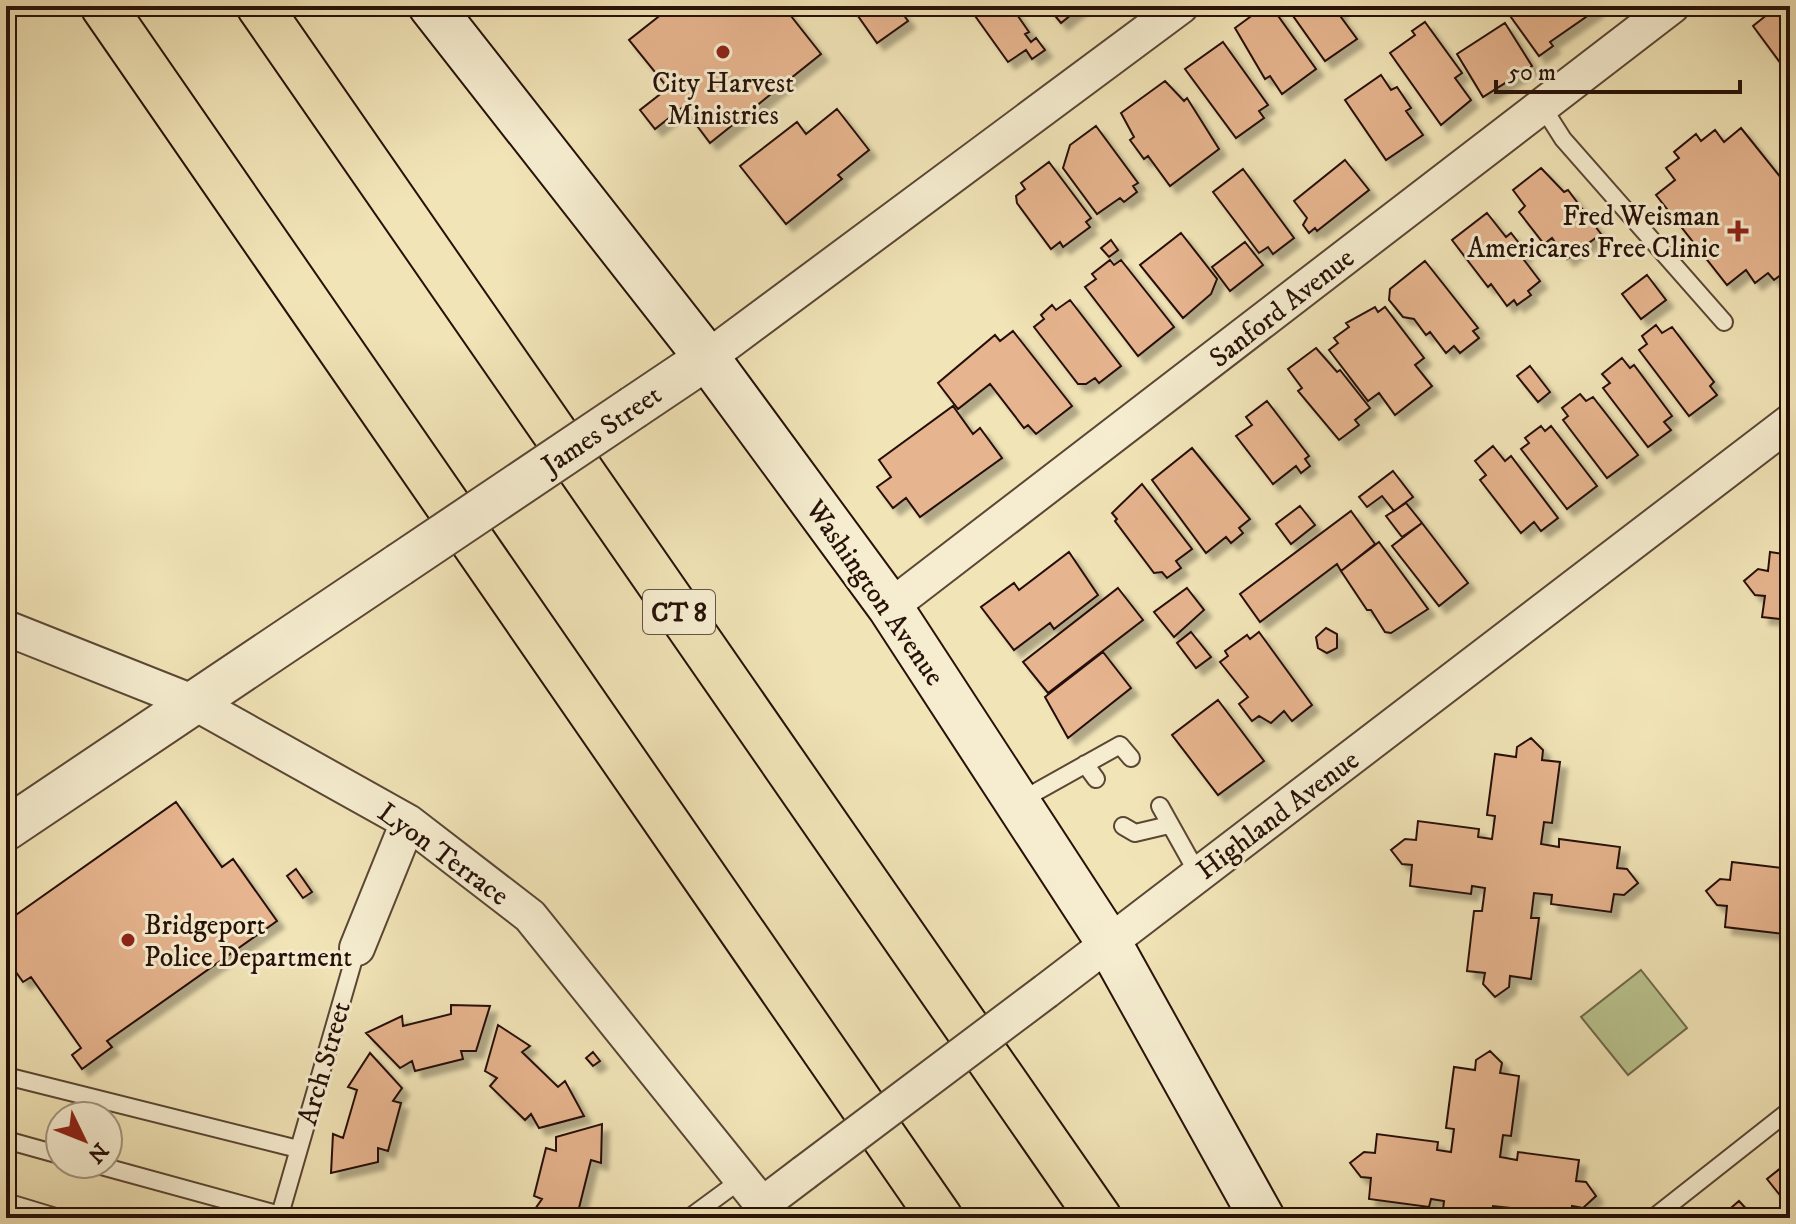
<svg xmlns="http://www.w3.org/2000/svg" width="1796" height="1224" viewBox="0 0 1796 1224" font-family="'IM FELL DW Pica',serif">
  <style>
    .green { fill: #b9c48f; stroke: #706a4c; stroke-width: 2 }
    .building { fill: #e6b48e; stroke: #271108; stroke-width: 2; filter: url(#shadow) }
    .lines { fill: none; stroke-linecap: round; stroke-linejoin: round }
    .service-casing { stroke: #5a4634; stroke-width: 20 }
    .minor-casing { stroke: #5a4634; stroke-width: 38 }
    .tertiary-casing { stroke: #5a4634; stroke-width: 46 }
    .secondary-casing { stroke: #271108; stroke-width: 48 }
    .motorway-casing { stroke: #271108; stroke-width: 48 }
    .service { stroke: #f6edd0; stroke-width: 16 }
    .minor { stroke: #f6edd0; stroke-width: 34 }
    .tertiary { stroke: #f6edd0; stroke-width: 42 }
    .secondary { stroke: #f6edd0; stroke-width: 44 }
    .motorway { stroke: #f1e4b7; stroke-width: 44 }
    .minor-bridge-casing { stroke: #5a4634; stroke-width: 38; stroke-linecap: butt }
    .tertiary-bridge-casing { stroke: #5a4634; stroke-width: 46; stroke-linecap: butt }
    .minor-bridge { stroke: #f6edd0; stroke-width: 34 }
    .tertiary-bridge { stroke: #f6edd0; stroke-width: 42 }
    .poi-dot { fill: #8f2418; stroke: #f6edd0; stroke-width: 3 }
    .labels { text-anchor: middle; stroke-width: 6; stroke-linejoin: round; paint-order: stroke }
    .shield { fill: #f6edd0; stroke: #655344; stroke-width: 2 }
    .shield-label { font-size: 26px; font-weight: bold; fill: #271108 }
    .poi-label { font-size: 28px; fill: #271108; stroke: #f6edd0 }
    .street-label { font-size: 28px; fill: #271108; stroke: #f6edd0 }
  </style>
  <defs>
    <filter id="shadow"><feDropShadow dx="7" dy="7" stdDeviation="2" flood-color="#0004"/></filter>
  </defs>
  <rect width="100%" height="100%" fill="#f1e4b7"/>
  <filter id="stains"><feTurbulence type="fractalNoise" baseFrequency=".0025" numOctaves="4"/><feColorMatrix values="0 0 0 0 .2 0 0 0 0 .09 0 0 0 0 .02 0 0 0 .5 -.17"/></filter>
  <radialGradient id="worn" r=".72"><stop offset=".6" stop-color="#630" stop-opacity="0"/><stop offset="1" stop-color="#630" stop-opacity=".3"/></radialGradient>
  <!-- green -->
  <path class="green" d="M1641 970 1687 1028 1628 1075 1581 1017Z"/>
  <!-- building -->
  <path class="building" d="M672 6H749L756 14 766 6H783L821 54 710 143 683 107 655 129 640 110 668 88 629 40Z
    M851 6H897L908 21 877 43Z
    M968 6H1011L1029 32 1025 34 1031 42 1036 38 1045 50 1032 59 1026 50 1008 62Z
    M1047 6H1082L1061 23Z
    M1265 6H1271L1316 69 1282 94 1270 76 1265 79 1235 28Z
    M1286 6H1338L1341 11 1338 13 1357 39 1325 61Z
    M1503 6H1593L1596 10 1550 42 1553 46 1539 56Z
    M1778 6 1790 9V76L1753 26Z
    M1425 22 1462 73 1455 78 1471 100 1441 125 1390 53 1415 35 1412 31Z
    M1505 23 1532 66 1483 97 1457 54Z
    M1223 42 1268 105 1259 111 1264 118 1236 138 1185 69Z
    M1381 75 1391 90 1397 87 1411 108 1406 111 1423 135 1386 160 1345 100Z
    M1165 81 1184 101 1187 98 1219 149 1170 186 1148 156 1144 159 1130 140 1134 137 1121 113Z
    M837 109 869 150 838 175 842 179 786 224 740 166 797 122 806 134Z
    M1096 126 1138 183 1133 186 1137 192 1124 202 1120 198 1097 214 1063 168 1070 145Z
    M1741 128 1790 189V268L1774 280 1768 273 1755 283 1746 270 1727 285 1656 195 1675 180 1666 168 1679 158 1674 152 1696 134 1701 141 1715 130 1724 142Z
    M1345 160 1369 190 1317 231 1315 228 1309 233 1303 225 1307 218 1294 201Z
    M1049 162 1091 218 1086 222 1090 227 1063 247 1060 242 1051 249 1017 203 1016 196 1025 189 1021 183Z
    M1541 168 1564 192 1568 190 1601 234 1567 259 1552 238 1544 244 1519 212 1525 206 1513 190Z
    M1243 169 1294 238 1273 254 1268 247 1259 253 1213 192Z
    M1487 213 1506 237 1511 233 1526 252 1521 256 1540 281 1528 291 1531 295 1517 305 1514 300 1507 306 1491 284 1488 287 1452 240Z
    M1181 233 1217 279 1211 294 1183 318 1140 265Z
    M1111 240 1118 250 1109 257 1101 248Z
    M1245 242 1263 265 1230 291 1212 267Z
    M1110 260 1114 265 1121 260 1174 327 1138 356 1085 287 1096 279 1092 274Z
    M1425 261 1478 328 1473 331 1479 338 1460 353 1454 346 1446 353 1430 332 1426 335 1414 319 1403 317 1389 300 1390 289Z
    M1647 275 1666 300 1641 319 1622 294Z
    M1070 300 1121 366 1099 383 1095 378 1086 384H1078L1034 327 1044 319 1041 315 1052 305 1056 310Z
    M1375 307 1378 312 1385 307 1424 358 1415 365 1432 386 1395 415 1379 393 1368 401 1329 350 1338 343 1334 338 1349 327 1346 323Z
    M1656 325 1662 333 1672 327 1714 382 1710 386 1717 395 1689 416 1639 350 1647 344 1642 336Z
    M1013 331 1072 406 1036 434 1028 425 1024 428 990 384 958 409 938 383 995 335 1000 341Z
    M1316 348 1337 372 1340 370 1370 408 1355 420 1359 425 1339 440 1298 391 1302 388 1288 369Z
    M1622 358 1630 368 1634 365 1672 416 1664 422 1671 430 1648 447 1603 388 1610 383 1602 374Z
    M1530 366 1550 392 1538 402 1517 376Z
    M1580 394 1586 401 1593 397 1638 455 1607 478 1563 420 1568 416 1562 408Z
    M1267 401 1309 456 1305 459 1310 466 1301 473 1296 466 1273 484 1236 436 1252 425 1246 417Z
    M953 406 973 434 980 428 1002 458 920 517 906 498 893 508 877 487 891 477 879 460Z
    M1541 426 1545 431 1551 426 1597 486 1567 509 1521 449 1529 443 1525 438Z
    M1493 446 1505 461 1511 456 1558 518 1541 531 1534 522 1521 533 1480 480 1486 475 1475 461Z
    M1192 448 1250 519 1239 528 1243 533 1231 543 1226 537 1206 553 1152 480Z
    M1393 471 1413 497 1394 511 1382 496 1367 507 1359 497Z
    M1142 484 1192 549 1176 561 1181 568 1167 578 1162 572 1154 573 1115 521 1117 519 1112 513Z
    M1406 503 1422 523 1402 537 1386 516Z
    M1300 506 1315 525 1291 544 1276 524Z
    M1351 511 1375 544 1341 571 1337 564 1260 622 1240 594Z
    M1422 523 1468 583 1439 606 1392 546Z
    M1379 542 1428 609 1391 633 1385 632 1371 610H1367L1341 571Z
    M1069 552 1098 595 1054 629 1050 623 1014 650 981 607 1014 583 1019 590Z
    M1770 552 1790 555V620L1762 617 1765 596 1755 595 1744 581 1758 569 1768 571Z
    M1118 588 1143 620 1048 693 1023 662Z
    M1187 588 1204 610 1174 637 1154 612Z
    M1326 628 1337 634V648L1327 653 1318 648 1316 637Z
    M1191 632 1211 657 1196 668 1177 643Z
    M1259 632 1312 705 1292 721 1284 711 1271 723 1259 716 1252 721 1239 704 1248 697 1220 662 1228 656 1225 651 1247 635 1250 639Z
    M1103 652 1131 688 1068 738 1045 697Z
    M1218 700 1264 761 1218 795 1172 735Z
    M1531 738 1543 750 1542 760 1560 762 1552 823 1544 822 1541 844 1559 847V839L1620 847 1617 868 1627 869 1638 883 1624 895 1614 894 1611 912 1551 904 1552 895 1534 893 1531 918H1539L1531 979 1510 976 1509 987 1495 997 1483 984 1485 973 1467 971 1474 911H1482L1485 888 1472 886 1471 894 1410 886 1412 865 1402 864 1391 850 1405 839 1416 840 1418 821 1479 829 1478 837 1492 839 1495 816 1487 815 1495 754 1516 757 1517 747Z
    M176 802 222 867 233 859 277 921 107 1041 112 1047 82 1069 72 1055 81 1048 31 977 23 982 6 958V922Z
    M1732 862 1790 869V927H1786L1785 934 1725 927 1727 906 1717 905 1706 891 1720 879 1730 880Z
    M296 869 312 892 303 898 287 876Z
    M1789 951H1790V1013L1781 1012Z
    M451 1005 490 1006 476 1051H461L463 1059 415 1071 412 1061 400 1068 366 1033 402 1016 403 1026 451 1014Z
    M498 1025 530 1046 522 1052 558 1087 565 1081 584 1116 539 1128 531 1114 525 1120 490 1086 497 1078 485 1071Z
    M1490 1051 1502 1063 1500 1073 1519 1076 1511 1136 1503 1135 1500 1157 1517 1160 1518 1152 1579 1160 1576 1181 1586 1182 1596 1196 1583 1208 1572 1206 1571 1218 1509 1217 1510 1208 1493 1206 1491 1218H1442L1444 1201 1431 1199 1429 1207 1369 1199 1371 1178 1361 1177 1350 1163 1364 1152 1375 1153 1377 1134 1438 1142 1437 1150 1451 1152 1454 1129 1446 1128 1454 1067 1475 1070 1476 1060Z
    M593 1052 600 1061 593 1066 586 1058Z
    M370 1053 402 1088 393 1101 401 1103 388 1151 378 1148V1162L331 1173 333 1134 343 1138 357 1090 348 1087Z
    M602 1124 601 1163 591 1160 579 1208 587 1212 583 1218H539L533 1212 542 1199 534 1196 546 1148 556 1151V1137Z
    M1787 1163 1790 1193 1783 1199 1767 1179Z
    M1739 1201 1751 1214 1747 1218H1730L1725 1213Z"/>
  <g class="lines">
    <!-- service casing -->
    <g class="service-casing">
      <path id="service" d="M1542 106 1563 139 1724 322
        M1085 764 1096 779
        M1018 802 1120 745 1131 758
        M1160 806 1198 874
        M1123 826 1135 833 1169 825
        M6 1076 298 1149
        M6 1140 60 1155
        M94 1164 280 1215
        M6 1202 59 1218
        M279 1218 357 948
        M689 1218 742 1179
        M1653 1218 1790 1110"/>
    </g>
    <!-- minor casing -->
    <g class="minor-casing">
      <path id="minor" d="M707 358 1181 6
        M890 607 1672 6
        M6 628 195 703 408 822 530 916 773 1218
        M357 948 408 822
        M1046 991 1790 422
        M763 1204 804 1173"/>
    </g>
    <!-- tertiary casing -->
    <g class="tertiary-casing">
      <path id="tertiary" d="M634 407 707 358
        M6 829 399 565"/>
    </g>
    <!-- secondary casing -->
    <g class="secondary-casing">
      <path id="secondary" d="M431 6 707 358 890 607 1109 943 1262 1218"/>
    </g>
    <!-- motorway casing -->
    <g class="motorway-casing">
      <path id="motorway" d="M103 6 940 1218
        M259 6 1099 1218"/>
    </g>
    <!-- service -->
    <use href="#service" class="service"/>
    <!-- minor -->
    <use href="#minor" class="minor"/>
    <!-- tertiary -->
    <use href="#tertiary" class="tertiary"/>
    <!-- secondary -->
    <use href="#secondary" class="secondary"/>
    <!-- motorway -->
    <use href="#motorway" class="motorway"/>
    <!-- minor-bridge casing -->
    <g class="minor-bridge-casing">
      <path id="minor-bridge" d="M804 1173 1046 991"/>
    </g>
    <!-- tertiary-bridge casing -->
    <g class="tertiary-bridge-casing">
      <path id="tertiary-bridge" d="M399 565 634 407"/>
    </g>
    <!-- minor-bridge -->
    <use href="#minor-bridge" class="minor-bridge"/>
    <!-- tertiary-bridge -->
    <use href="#tertiary-bridge" class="tertiary-bridge"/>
  </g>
  <!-- markers -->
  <g class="poi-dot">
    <circle cx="723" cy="52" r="8"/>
    <path d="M1734 219h8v8h8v8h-8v8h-8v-8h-8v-8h8z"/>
    <circle cx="128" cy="940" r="8"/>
  </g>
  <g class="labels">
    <!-- shield labels -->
    <rect class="shield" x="643" y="590" width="72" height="44" rx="6"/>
    <g class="shield-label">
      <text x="679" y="621">CT 8</text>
    </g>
    <!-- poi labels -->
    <g class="poi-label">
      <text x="723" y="92">City Harvest<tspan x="723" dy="32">Ministries</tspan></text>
      <text x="1720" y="225" text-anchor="end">Fred Weisman<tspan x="1720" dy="32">Americares Free Clinic</tspan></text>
      <text x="144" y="934" text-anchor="start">Bridgeport<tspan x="144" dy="32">Police Department</tspan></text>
    </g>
    <!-- street labels -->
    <g class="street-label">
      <text transform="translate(1281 307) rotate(-38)" y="10">Sanford Avenue</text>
      <text transform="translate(601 429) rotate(-34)" y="10">James Street</text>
      <text transform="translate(876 592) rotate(55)" y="10">Washington Avenue</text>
      <text transform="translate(1277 814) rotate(-37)" y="10">Highland Avenue</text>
      <text transform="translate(444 853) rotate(36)" y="10">Lyon Terrace</text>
      <text transform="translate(323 1063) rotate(-74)" y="10">Arch Street</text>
    </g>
  </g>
  <!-- margin -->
  <rect width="1796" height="1224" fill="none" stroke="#f1e4b7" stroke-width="32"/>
  <rect x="8" y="8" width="1780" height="1208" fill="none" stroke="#271108" stroke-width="4"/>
  <rect x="16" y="16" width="1764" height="1192" fill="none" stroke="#271108" stroke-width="2"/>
  <!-- north arrow -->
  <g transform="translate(84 1140) rotate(133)"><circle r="38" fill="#f6edd0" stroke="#a39580" stroke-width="2"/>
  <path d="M0-6L14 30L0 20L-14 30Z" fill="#8f2418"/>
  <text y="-12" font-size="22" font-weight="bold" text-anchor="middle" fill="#271108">N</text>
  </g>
  <!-- scale -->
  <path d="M1496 80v12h244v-12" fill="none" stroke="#271108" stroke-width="4"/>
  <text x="1508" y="80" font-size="24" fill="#271108" stroke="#f6edd0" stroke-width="6" paint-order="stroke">50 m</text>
  <rect width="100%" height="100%" filter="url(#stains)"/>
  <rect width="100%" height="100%" fill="url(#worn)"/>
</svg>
